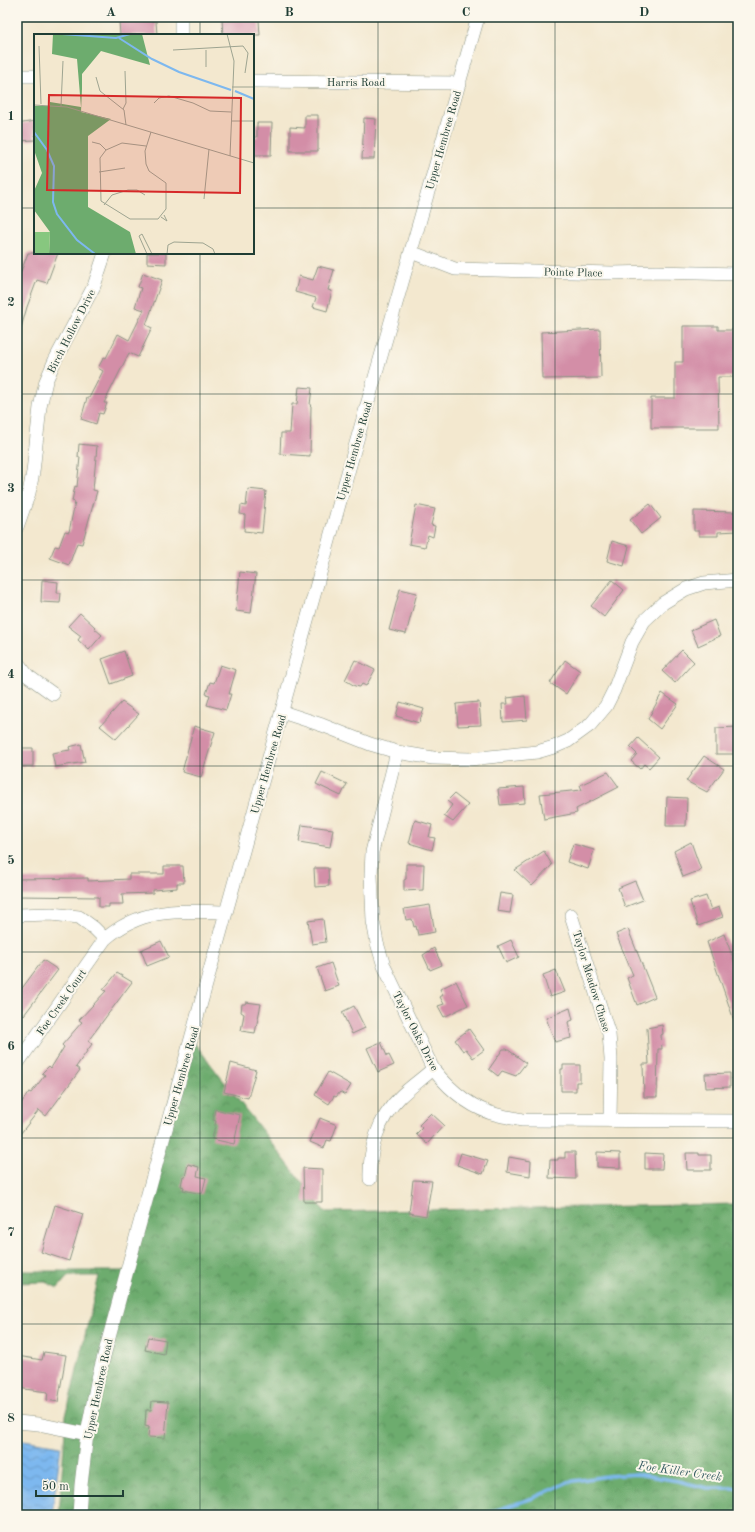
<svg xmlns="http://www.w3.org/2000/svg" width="755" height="1532" viewBox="0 0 755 1532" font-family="'Old Standard TT',serif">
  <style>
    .forest { fill: url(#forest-crowns); stroke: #467451 }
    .water { fill: url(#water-waves); stroke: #4e7a92 }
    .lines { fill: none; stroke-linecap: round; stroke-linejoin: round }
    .stream { stroke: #7db8ef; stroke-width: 3.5 }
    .building { fill: #d38ea7 }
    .minor-casing { stroke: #899282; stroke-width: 14 }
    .minor { stroke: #fff; stroke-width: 13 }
    .grid { fill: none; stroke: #1f3d34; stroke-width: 1; stroke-opacity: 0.55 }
    .labels { text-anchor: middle; stroke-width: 4; stroke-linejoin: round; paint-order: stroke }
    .street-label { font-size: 11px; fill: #1f3d34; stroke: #fbf7ec }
    .water-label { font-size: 12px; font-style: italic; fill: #365c63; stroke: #fbf7ec }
    .inset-river { fill: none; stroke: #7db8ef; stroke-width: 2 }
    .inset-road { fill: none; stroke: #9ea491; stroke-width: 1 }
    .view { fill: #d62828; fill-opacity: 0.15; stroke: #d62828; stroke-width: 2 }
    .inset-edge { fill: none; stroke: #1f3d34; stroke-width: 2 }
    .neatline { fill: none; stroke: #1f3d34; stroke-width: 1.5 }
    .grid-label { font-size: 13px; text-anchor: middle; font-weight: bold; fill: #1f3d34 }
  </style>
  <defs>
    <pattern id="forest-crowns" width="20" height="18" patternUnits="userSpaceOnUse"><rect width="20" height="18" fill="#6dac6e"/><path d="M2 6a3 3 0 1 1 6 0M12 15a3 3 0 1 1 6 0" fill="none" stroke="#598d5b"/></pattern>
    <pattern id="water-waves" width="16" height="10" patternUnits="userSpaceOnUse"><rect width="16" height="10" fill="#7db8ef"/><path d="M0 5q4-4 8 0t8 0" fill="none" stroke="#6697c2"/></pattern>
  </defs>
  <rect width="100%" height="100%" fill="#fbf7ec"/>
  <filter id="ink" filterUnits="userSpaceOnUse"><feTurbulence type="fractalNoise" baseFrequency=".025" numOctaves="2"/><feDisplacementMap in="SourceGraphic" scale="8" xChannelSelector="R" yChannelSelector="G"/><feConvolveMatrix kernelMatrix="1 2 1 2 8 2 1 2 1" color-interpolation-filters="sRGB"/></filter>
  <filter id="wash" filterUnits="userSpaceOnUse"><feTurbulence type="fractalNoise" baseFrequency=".012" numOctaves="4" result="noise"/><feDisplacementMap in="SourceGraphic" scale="16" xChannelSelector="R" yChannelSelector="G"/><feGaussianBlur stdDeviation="0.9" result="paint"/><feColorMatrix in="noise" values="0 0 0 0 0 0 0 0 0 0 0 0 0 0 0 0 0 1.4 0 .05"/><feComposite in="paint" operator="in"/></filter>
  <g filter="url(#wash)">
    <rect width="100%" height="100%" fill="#f3e8cf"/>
    <!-- forest -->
    <path class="forest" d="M185 1031 325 1212 738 1204V1515H59L66 1416 99 1276H68L58 1288 45 1282 17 1283V1271H132Z"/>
    <!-- water -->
    <path class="water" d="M17 1439 61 1446 52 1514 17 1513Z"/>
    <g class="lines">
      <!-- stream -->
      <path class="stream" d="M482 1515 533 1498 568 1482 607 1476 637 1474 678 1481 707 1488H738"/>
    </g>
    <g id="blocks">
      <!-- building -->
      <path class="building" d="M222 20H259L260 35H223Z
        M119 21H156L157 35H120Z
        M305 115H318V151H290V127L305 128Z
        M364 118 376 119 374 159H362Z
        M35 121V140L17 141V124Z
        M257 123H272L271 155H253V137H257Z
        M28 253H58L47 283 37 280 27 307 19 335H17V282Z
        M147 253H166V264L147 263Z
        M318 266 334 270 328 290 332 291 327 311 313 307 316 298 295 292 299 276 313 280Z
        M143 273 162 280 146 325 152 328 138 357 129 353 104 403H107L103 414 99 413 96 424 81 419 87 398H89L103 371 98 368 104 357 106 358 118 334 129 340 144 310 135 307 141 288 138 287Z
        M683 326H718V330H738V377H718L719 428H651V398H675V362H683Z
        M600 329 601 378 542 379 541 332Z
        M299 387 312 388 310 405 311 406 310 456 280 454 281 433H290L292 404H297Z
        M79 444 97 446 93 490 97 491 82 544 77 543 69 565 50 558 55 546 59 547 65 531 69 532 75 502 72 501 75 486 77 487 80 457H78Z
        M248 489 266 491 262 533 244 531 245 515 240 514 241 505 246 506Z
        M650 504 661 518 641 534 630 520Z
        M416 505 435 509 431 525 435 526 433 537 428 535 425 547 409 544Z
        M694 511 738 512V531L718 532V536H699V531H694Z
        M612 541 629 546 624 566 607 561Z
        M240 572 256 574 251 613 236 611Z
        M42 580 58 582 57 593H61L60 603 41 602Z
        M612 580 624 590 604 617 591 606Z
        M400 589 417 593 406 634 389 630Z
        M80 613 95 627 94 628 102 635 89 650 78 640 81 636 68 626Z
        M714 620 720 636 698 646 691 630Z
        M682 650 694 662 675 683 662 671Z
        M124 651 132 676 111 684 102 659Z
        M355 660 375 670 366 686 362 684 360 687 355 686 345 680Z
        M565 660 580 671 566 694 550 683Z
        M220 665 236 670 229 694H231L226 710 207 705 210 695 206 694 210 682 214 683Z
        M662 693 678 704 660 729 648 719Z
        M525 696 527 720 503 722 502 704H508L507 698Z
        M122 702 139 714 116 739 100 726Z
        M400 702 424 709 419 723 396 716Z
        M479 702 481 725 458 726 456 704Z
        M194 726 215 732 201 777 182 772Z
        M738 727V754H716V728Z
        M638 738 659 757 649 768 644 764 640 769 631 761 637 754 630 747Z
        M81 744 85 762 55 767 52 753 70 750 69 747Z
        M17 748H33V766H20V764H17Z
        M704 756 724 769 707 792 686 781Z
        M322 772 347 784 341 796 316 784Z
        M608 772 619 787 576 809 577 813 544 819 540 794 582 790 580 785Z
        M524 787 525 803 500 805 498 789Z
        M454 794 468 805 453 822 444 816 452 805 447 801Z
        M667 797 687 798 686 826H666Z
        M415 820 432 825 429 837 435 838 432 850 409 843Z
        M302 825 333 829 330 847 299 842Z
        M691 842 701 870 683 877 674 851Z
        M573 844 594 850 588 869 567 862Z
        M544 851 552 865 532 886 515 870Z
        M406 864H424L423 890 404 891V880L406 879Z
        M164 866H183L184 883H177V888L153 890V893L122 894 123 904H109V907H99V897L17 896V879L88 878V881L129 879V874H164Z
        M314 868H328L329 886 315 887Z
        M635 881 643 900 625 907 618 888Z
        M500 893 513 895 510 913 497 911Z
        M706 896 711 910 719 907 723 917 698 926 690 901Z
        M430 905 435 932 418 935 416 926 414 927 412 919 406 920 404 909Z
        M323 919 326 942 312 944 308 921Z
        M628 929 655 997 637 1005 627 978 633 975 616 934Z
        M724 934 738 971V1028L737 1029 707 942Z
        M511 940 519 957 506 963 498 946Z
        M161 941 169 957 147 966 141 950Z
        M434 948 442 965 430 970 423 955Z
        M43 960 58 970 24 1015 17 1010V995Z
        M331 963 339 986 325 991 317 968Z
        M556 970 565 992 550 997 543 975Z
        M117 973 132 982 88 1041 92 1044 76 1067 80 1070 46 1116 39 1110 17 1138V1109L29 1092 31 1093 45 1075 42 1073 49 1066 51 1068 64 1047 62 1045 82 1022 79 1020 106 991 103 990Z
        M456 981 468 1005 444 1017 438 1006 444 1004 440 997 443 995 440 989Z
        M246 1002 261 1004 255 1033 241 1031 244 1014 241 1012 242 1004H245Z
        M354 1006 365 1028 352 1034 342 1012Z
        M570 1008 573 1020 568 1022 571 1038 555 1042 546 1018Z
        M662 1025 663 1034 661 1035 662 1049H658L657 1097H644L643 1064H649L647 1028Z
        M469 1029 484 1050 473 1058 466 1049 463 1051 455 1040Z
        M381 1042 387 1056 389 1055 394 1065 378 1072 367 1048Z
        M503 1049H507L526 1063 516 1076 502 1071 498 1076 489 1069Z
        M231 1063 256 1070 248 1098 224 1092Z
        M563 1065H580V1082H576V1091H561V1069H563Z
        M328 1072 351 1085 345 1095 340 1092 336 1097 334 1096 329 1104 315 1095Z
        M730 1073V1087L706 1088 705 1074Z
        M215 1109 240 1115 234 1144 212 1139 216 1121 213 1120Z
        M431 1113 444 1125 427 1144 416 1134 422 1128 419 1125Z
        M320 1118 337 1125 331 1141 327 1140 324 1148 310 1142Z
        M565 1152H575L576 1179 549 1178 550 1160H558V1158H565Z
        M597 1152 620 1153V1168L597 1167Z
        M461 1153 488 1161 483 1174 457 1165Z
        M645 1153 663 1154 662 1169H645Z
        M686 1153H699V1155H711V1170H687Z
        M509 1157 531 1161 530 1176 507 1172Z
        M188 1164 199 1167 197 1176 206 1178 202 1194 183 1190 184 1187 181 1186 183 1176 185 1177Z
        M303 1168 322 1169V1202H304Z
        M413 1180 432 1181 426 1216 409 1213Z
        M55 1205 83 1214 69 1261 41 1252Z
        M148 1337 166 1340 164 1354 145 1350Z
        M44 1352 66 1355 58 1402 47 1400 48 1392 17 1388V1356L42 1360Z
        M152 1401 168 1402 165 1438 148 1437 149 1427 145 1426 146 1410H151Z"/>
    </g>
  </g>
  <g filter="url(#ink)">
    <use href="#blocks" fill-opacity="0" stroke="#899282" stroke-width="1"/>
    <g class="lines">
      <!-- minor casing -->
      <g class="minor-casing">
        <path id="minor" d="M181 35V17
          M17 76H35
          M253 81 460 83
          M411 252 455 269 612 273 657 272 738 274
          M17 527 29 493 33 472 40 407 46 381 55 360 94 286 105 253
          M17 662 28 676 53 694
          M282 712 322 725 370 744 397 752 433 758 470 759 537 752 554 747 568 741 590 725 606 706 614 690 632 642 644 621 663 603 686 589 704 583 738 580
          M397 752 372 852 371 874 373 921 377 943 384 966 433 1069C450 1090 472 1109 498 1115 506 1117 514 1118 522 1120L738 1121
          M17 915 51 914 79 917 94 928 105 939
          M571 915 609 1034 611 1059 610 1120
          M17 1064 105 939C142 907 180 911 226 912
          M370 1179C369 1149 378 1119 400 1097 410 1087 422 1079 433 1069
          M17 1422 38 1424 87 1434
          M79 1515 81 1485 87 1434 97 1382 138 1230 355 447 478 17"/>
      </g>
      <!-- minor -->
      <use href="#minor" class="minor"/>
    </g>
  </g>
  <!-- grid -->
  <path class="grid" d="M200 17V35M378 17V1515M555 17V1515M17 208H35M253 208H738M200 253V1515M17 394H738M17 580H738M17 766H738M17 952H738M17 1138H738M17 1324H738"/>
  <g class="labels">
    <!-- street labels -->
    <g class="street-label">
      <text x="356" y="86">Harris Road</text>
      <text transform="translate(443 140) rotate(-74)" y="4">Upper Hembree Road</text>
      <text transform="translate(573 272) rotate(1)" y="4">Pointe Place</text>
      <text transform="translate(71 331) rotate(-63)" y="4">Birch Hollow Drive</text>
      <text transform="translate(354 451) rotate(-74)" y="4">Upper Hembree Road</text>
      <text transform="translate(268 764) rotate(-74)" y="4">Upper Hembree Road</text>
      <text transform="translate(592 981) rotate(73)" y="4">Taylor Meadow Chase</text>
      <text transform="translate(61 1002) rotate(-55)" y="4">Foe Creek Court</text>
      <text transform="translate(416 1031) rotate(63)" y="4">Taylor Oaks Drive</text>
      <text transform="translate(181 1076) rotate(-74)" y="4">Upper Hembree Road</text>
      <text transform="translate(98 1389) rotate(-78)" y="4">Upper Hembree Road</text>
    </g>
    <!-- water labels -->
    <g class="water-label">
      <text transform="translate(680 1471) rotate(8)" y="4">Foe Killer Creek</text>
    </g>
  </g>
  <!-- overview -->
  <g transform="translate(34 34)">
    <rect width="220" height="220" fill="#f3e8cf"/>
    <path d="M19 0H108L116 31 67 17 48 40V55L47 78 77 85 54 102V173L96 198 102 220H15L16 198 0 176V157L8 139 0 116V72H16V68L47 73 43 25 18 20Z" fill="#6dac6e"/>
    <path d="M0 198H16L15 220H0Z" fill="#87c77f"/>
    <path class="inset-river" d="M28 0 82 4 96 0M85 4 118 25 145 38 197 56M201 57 220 65M0 98 13 116 20 132 19 168 23 180 43 206 61 220"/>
    <path class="inset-road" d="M193 0 200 27 196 122M5 12 7 70M139 16 209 12 214 19 211 39M172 33V16M62 43 66 57 90 76 92 91M198 53H220M120 69 125 64 135 62 159 69 176 77 197 78M0 71 33 73 220 129M27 72 29 27M89 75 92 69 91 37M197 87H220M58 108 66 110 72 116M112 112 88 109 72 116 66 124 67 167 96 185H124L132 175V149L115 137 112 130 111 117 117 98M65 138 91 134M170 165 175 115M70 171 78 161 94 156H103L111 161M127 183 133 187 130 181M113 220 105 202 108 200 118 220M133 220 134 211 140 208 169 209 179 215 181 220"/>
    <path class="view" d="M15 61 207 64 206 159 13 156Z"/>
    <rect width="220" height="220" class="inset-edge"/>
  </g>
  <!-- margin -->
  <rect width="755" height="1532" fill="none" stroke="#fbf7ec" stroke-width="44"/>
  <!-- scale -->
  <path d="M36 1490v6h87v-6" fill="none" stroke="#1f3d34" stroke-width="2"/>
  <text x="42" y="1490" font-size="12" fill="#1f3d34" stroke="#fbf7ec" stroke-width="3" paint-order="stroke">50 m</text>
  <rect x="22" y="22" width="711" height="1488" class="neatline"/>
  <g class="grid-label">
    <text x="111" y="16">A</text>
    <text x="289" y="16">B</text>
    <text x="466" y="16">C</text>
    <text x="644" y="16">D</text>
    <text x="11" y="120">1</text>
    <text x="11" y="306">2</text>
    <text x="11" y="492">3</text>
    <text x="11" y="678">4</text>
    <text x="11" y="864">5</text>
    <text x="11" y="1050">6</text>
    <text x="11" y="1236">7</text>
    <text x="11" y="1422">8</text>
  </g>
</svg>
